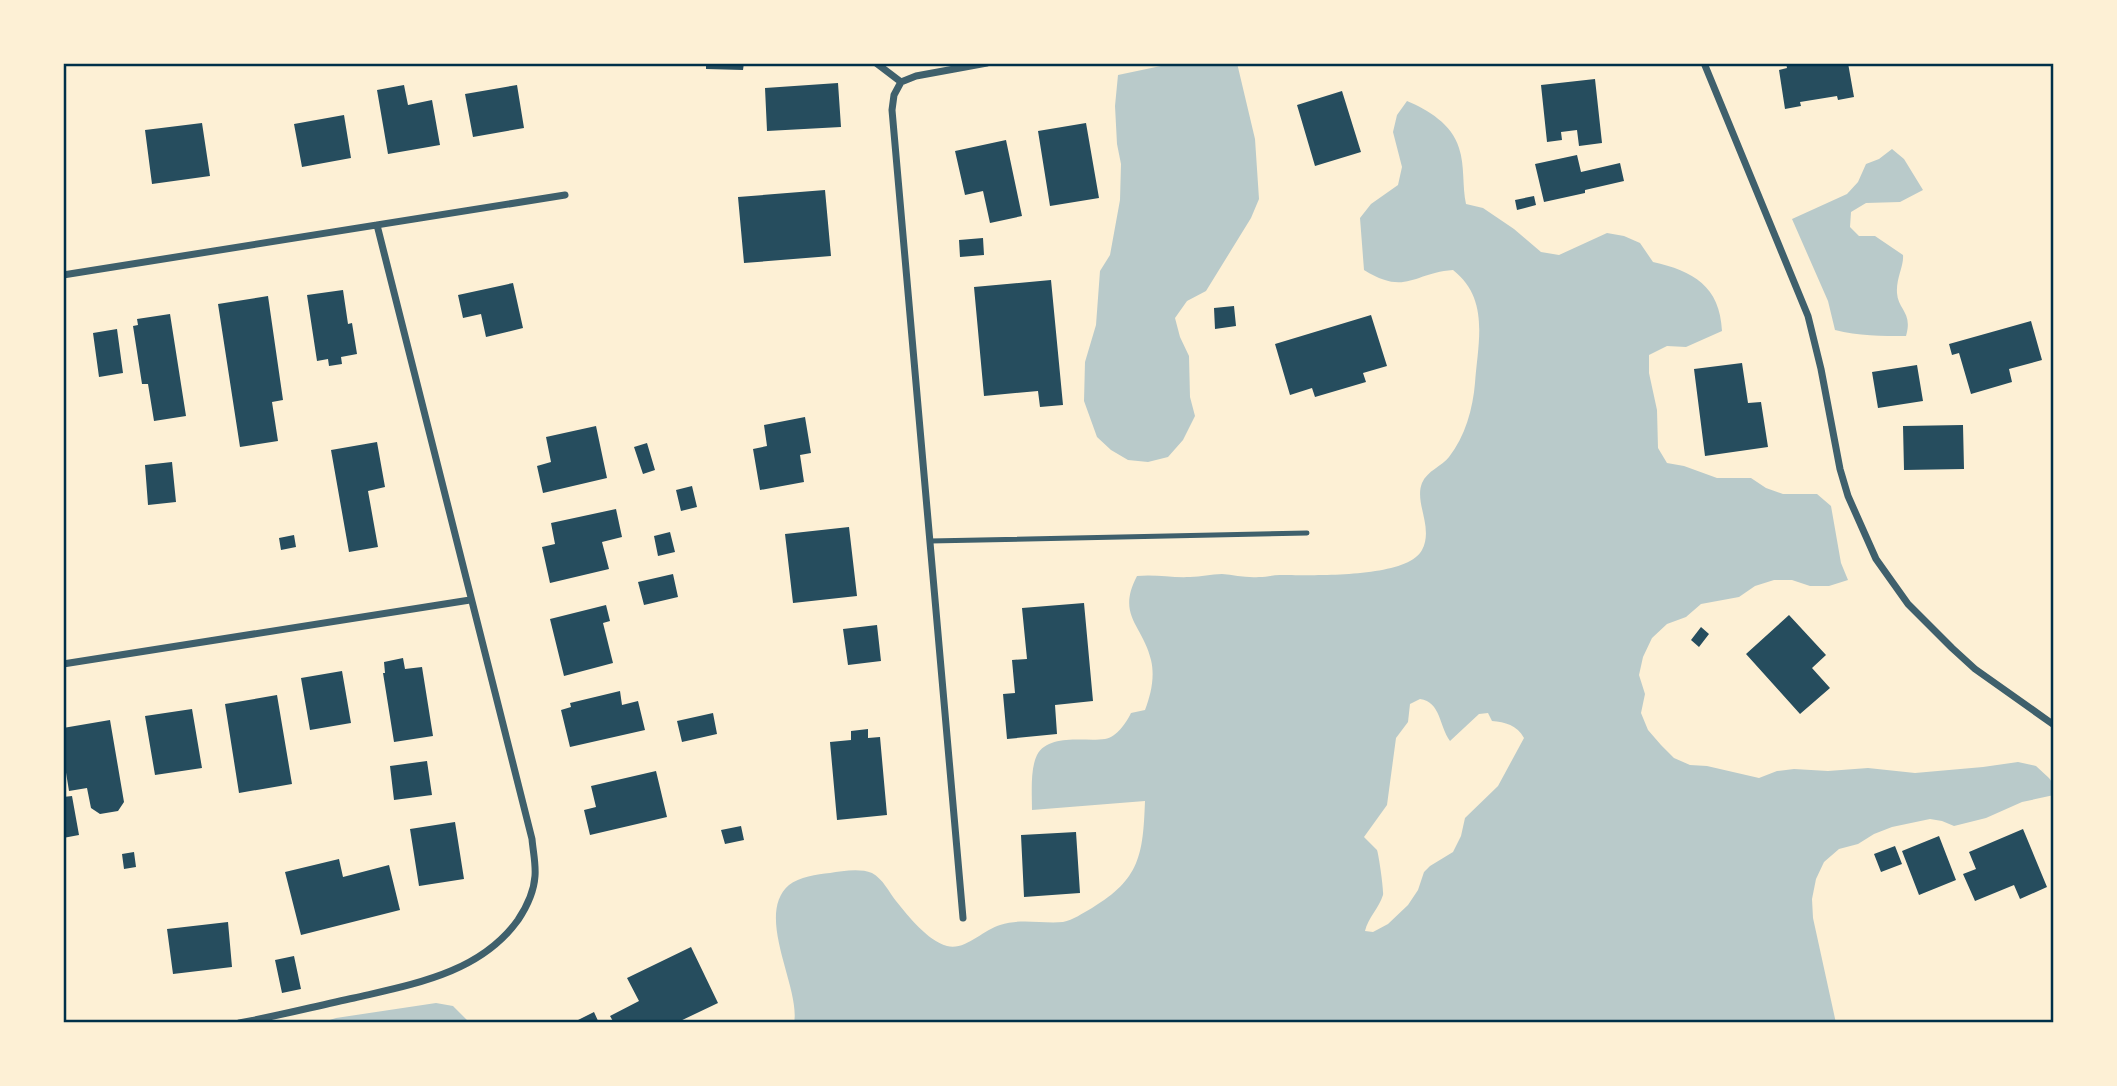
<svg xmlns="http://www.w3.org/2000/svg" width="2117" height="1086" viewBox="0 0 2117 1086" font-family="Jost,sans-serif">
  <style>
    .green { fill: #b9caca; fill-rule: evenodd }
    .building { fill: #264d5e }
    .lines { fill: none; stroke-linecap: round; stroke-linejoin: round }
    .service { stroke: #3f606c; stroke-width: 5 }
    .minor { stroke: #3f606c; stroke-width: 7 }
    .neatline { fill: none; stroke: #003049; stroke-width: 2.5 }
  </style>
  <rect width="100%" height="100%" fill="#fdf0d5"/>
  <!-- green -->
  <path class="green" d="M1175 63H1237L1255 139 1259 199 1251 218 1206 291 1187 301 1175 318 1180 337 1189 356 1190 397 1195 416 1183 440 1168 457 1148 462 1128 460 1111 450 1097 437 1084 401 1085 362 1096 325 1100 271 1110 255 1120 200 1121 164 1117 144 1115 106 1118 75Z
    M1407 101C1428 110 1452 124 1459 148 1465 166 1462 186 1466 204L1483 208 1514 229 1541 252 1559 255 1607 233 1624 236 1640 243 1653 262C1693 271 1720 286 1722 331L1686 347 1667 346 1649 355V373L1657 410 1658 448 1667 463 1684 466 1717 478H1751L1766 488 1783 494H1817L1831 506 1841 563 1848 580 1829 586H1810L1792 580H1774L1755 586 1739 597 1701 604 1686 617 1667 624 1652 638 1643 657 1639 675 1645 694 1641 713 1648 730 1661 745 1674 758 1690 765 1707 766 1759 778 1777 771 1794 769 1828 771 1868 768 1915 773 1983 767 2018 762 2036 766 2049 778 2054 785V795L2022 802 1986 818 1954 826 1942 821 1930 819 1892 827 1874 834 1858 844 1839 849 1824 862 1816 879 1812 899 1813 918 1836 1023H794C801 988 754 915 789 885 799 877 817 874 830 873 842 871 860 868 872 873 883 879 889 892 896 901 909 917 927 940 947 946 965 951 983 930 1000 925 1021 918 1042 924 1063 922 1073 920 1083 913 1092 908 1140 879 1143 855 1145 801L1032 810C1032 794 1030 769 1037 755 1049 733 1086 742 1105 739 1117 737 1126 723 1131 713L1145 710C1151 694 1155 677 1151 660 1143 625 1116 616 1137 576 1155 574 1172 578 1190 577 1201 577 1211 574 1222 574 1234 575 1246 578 1259 577 1266 577 1273 575 1280 575 1309 575 1407 579 1422 550 1434 527 1414 503 1422 483 1427 471 1442 466 1449 457 1465 437 1473 408 1475 383 1478 342 1490 299 1453 270 1413 273 1406 296 1364 270L1360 218 1371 204 1398 185 1402 167 1393 132 1397 115ZM1420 699C1441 702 1439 726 1450 741L1479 714 1488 713 1492 721C1505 722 1517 725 1524 738L1498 786 1465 818 1461 836 1453 852 1430 866 1424 872 1418 890 1408 905 1388 924 1373 932 1365 931C1368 918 1379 908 1383 895 1384 891 1379 856 1377 850L1364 837 1387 805 1396 738 1408 722 1410 704Z
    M1892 149 1904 159 1923 190 1900 202 1866 203 1851 212 1850 227 1859 236H1875L1903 255C1904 266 1896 278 1897 293 1898 310 1913 312 1906 336 1882 336 1858 336 1835 330L1828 301 1792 219 1847 194 1858 182 1866 164 1879 159Z
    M436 1003 453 1006 470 1023H320L336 1018Z"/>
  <!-- building -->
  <path class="building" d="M706 63H744L743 70 706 69Z
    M1786 63H1848L1854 97 1838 100 1837 96 1800 102 1801 106 1785 109 1779 70 1787 68Z
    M1595 79 1602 143 1579 146 1577 130 1561 132 1562 140 1547 142 1541 85Z
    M838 83 841 127 767 131 765 88Z
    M404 85 408 105 432 100 440 145 388 154 377 90Z
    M517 85 524 128 473 137 465 94Z
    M1342 91 1361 152 1315 166 1297 105Z
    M344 115 351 158 302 167 294 124Z
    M202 123 210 176 152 184 145 130Z
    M1086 123 1099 198 1050 206 1038 131Z
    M1006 140 1022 216 990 223 983 191 965 195 955 151Z
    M1577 155 1581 172 1620 163 1624 181 1585 190V193L1544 202 1535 164Z
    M825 190 831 256 744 263 738 197Z
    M1534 196 1536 205 1517 210 1515 200Z
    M983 238 984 255 960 257 959 240Z
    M1051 280 1063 405 1040 407 1038 391 984 396 974 287Z
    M513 283 523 328 486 337 481 314 463 318 458 295Z
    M343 290 348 324 352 323 357 354 341 357 342 364 329 366 328 359 317 361 307 295Z
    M268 296 283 400 272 402 278 441 240 447 218 304Z
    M1234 306 1236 326 1215 329 1214 308Z
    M170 314 186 416 154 421 148 384H142L133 326 138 325 137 319Z
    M1371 315 1387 366 1363 373 1366 382 1315 397 1312 388 1290 395 1275 344Z
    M2031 321 2042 360 2009 369 2012 382 1971 394 1959 353 1952 355 1949 344Z
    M117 329 123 373 99 377 93 333Z
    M1742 363 1748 403 1761 402 1768 447 1705 456 1694 369Z
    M1917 365 1923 401 1878 408 1872 372Z
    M805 417 811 453 800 455 804 482 760 490 753 449 767 446 764 425Z
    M1963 425 1964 469 1904 470 1903 426Z
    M596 426 607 478 543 493 537 466 551 462 546 437Z
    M377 442 385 487 368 491 378 547 349 552 331 450Z
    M647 443 655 470 643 474 634 447Z
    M172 462 176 502 148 505 145 465Z
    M692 486 697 507 681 511 676 490Z
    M616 509 622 537 602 542 609 569 550 583 542 547 555 544 551 523Z
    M849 527 857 596 793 603 785 534Z
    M670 532 675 552 658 556 654 536Z
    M294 535 296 547 281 550 279 538Z
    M673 574 678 597 644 605 638 582Z
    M1084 603 1093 701 1055 705 1057 734 1007 739 1003 694 1015 693 1012 660 1027 659 1022 608Z
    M606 605 610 621 603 623 613 663 564 676 550 619Z
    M1789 615 1826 655 1812 668 1830 688 1800 714 1746 654Z
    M877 625 881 661 848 665 843 629Z
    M1701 627 1709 634 1699 647 1691 640Z
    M403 658 405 669 422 667 433 736 394 742 383 673H385L384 662Z
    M342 671 351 723 310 730 301 678Z
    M620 691 622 705 638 701 645 730 570 747 561 710 571 707 570 703Z
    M277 695 292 784 239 793 225 704Z
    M192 709 202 768 155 775 145 716Z
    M713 713 717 734 682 742 677 721Z
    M110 720 124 802 118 811 100 814 91 808 87 788 69 791 63 754V728Z
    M868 729V738L880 737 887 815 837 820 830 742 851 740V731Z
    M427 761 432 795 394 800 390 766Z
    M656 771 667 817 590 835 584 810 596 807 591 786Z
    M72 796 79 835 63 838V797Z
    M455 822 464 879 419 886 410 829Z
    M741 826 744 840 725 844 721 830Z
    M2023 829 2047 887 2020 899 2014 885 1975 901 1963 874 1976 869 1969 852Z
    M1076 832 1080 893 1024 897 1021 835Z
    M1939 836 1956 880 1919 895 1902 851Z
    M1895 846 1902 864 1881 872 1874 854Z
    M134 852 136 867 124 869 122 854Z
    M339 859 343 877 389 865 400 910 301 935 285 872Z
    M228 922 232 967 173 974 167 929Z
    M691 947 718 1003 676 1023H614L610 1016 639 1001 627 978Z
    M294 956 301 989 282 993 275 960Z
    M594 1012 599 1023H572Z"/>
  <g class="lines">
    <!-- service -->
    <path class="service" d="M930 541 1307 533"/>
    <!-- minor -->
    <path class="minor" d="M876 63 901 82
      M1704 63 1808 316 1821 369 1840 469 1848 496 1876 559 1908 604 1952 648 1975 669 2054 725
      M901 82 894 95 892 110 963 918
      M901 82 916 76 987 63
      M63 275 565 195
      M63 664 470 600
      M239 1023C278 1016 316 1006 354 998 414 984 480 973 518 920 526 908 534 891 535 876 536 864 533 851 532 839L377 225"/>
  </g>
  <!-- border -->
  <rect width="2117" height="1086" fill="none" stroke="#fdf0d5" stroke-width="130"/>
  <rect x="65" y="65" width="1987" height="956" class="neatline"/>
</svg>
